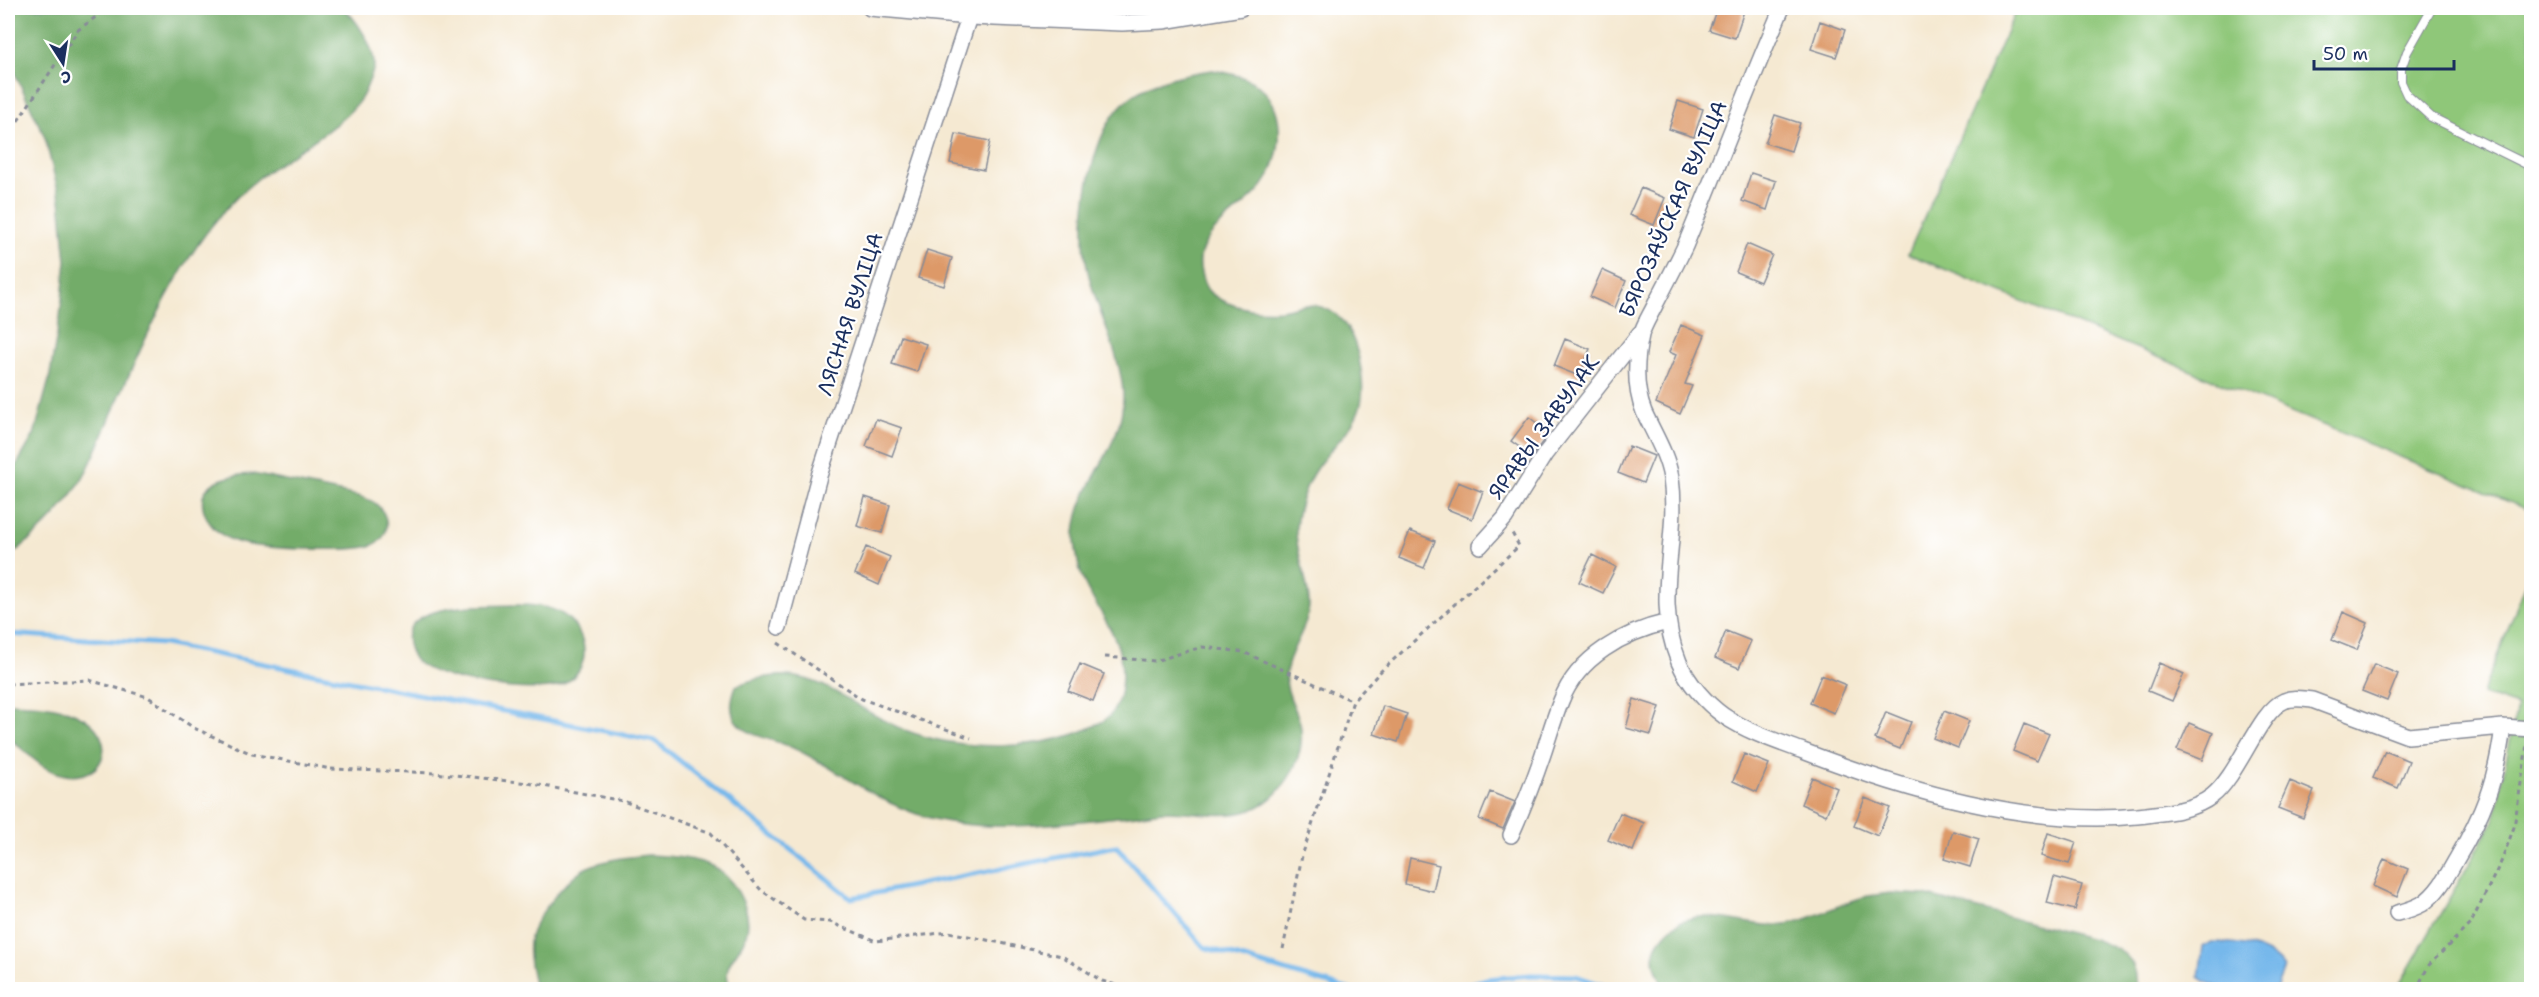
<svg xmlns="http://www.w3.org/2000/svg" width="2539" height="997" viewBox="0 0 2539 997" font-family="'Shantell Sans',sans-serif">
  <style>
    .green { fill: #8fc779; stroke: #557b6c; stroke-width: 1.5 }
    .forest { fill: #73ac69; stroke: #476e64; stroke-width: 1.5 }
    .water { fill: #76b8eb; stroke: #4874a4; stroke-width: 1.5 }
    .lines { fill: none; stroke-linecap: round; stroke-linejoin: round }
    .stream { stroke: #76b8eb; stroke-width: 5 }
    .building { fill: #dd9968 }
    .service-casing { stroke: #888c98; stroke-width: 10 }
    .minor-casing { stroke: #888c98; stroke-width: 18 }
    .path { stroke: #888c98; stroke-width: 3; stroke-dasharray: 4.5 4.5; stroke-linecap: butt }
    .service { stroke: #fff; stroke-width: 8 }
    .minor { stroke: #fff; stroke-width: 15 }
    .labels { text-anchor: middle; stroke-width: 4.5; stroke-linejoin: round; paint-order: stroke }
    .street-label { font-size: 21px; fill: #1b2f5e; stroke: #fff }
  </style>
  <rect width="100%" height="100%" fill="#fff"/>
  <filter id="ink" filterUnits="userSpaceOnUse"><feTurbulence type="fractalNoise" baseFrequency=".0167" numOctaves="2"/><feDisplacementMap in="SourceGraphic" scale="12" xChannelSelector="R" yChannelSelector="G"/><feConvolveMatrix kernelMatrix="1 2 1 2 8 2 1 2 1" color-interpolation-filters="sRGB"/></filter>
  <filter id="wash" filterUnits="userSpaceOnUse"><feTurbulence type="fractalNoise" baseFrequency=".008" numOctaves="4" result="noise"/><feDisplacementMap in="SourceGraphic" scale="24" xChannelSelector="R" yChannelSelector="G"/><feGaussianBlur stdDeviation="1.35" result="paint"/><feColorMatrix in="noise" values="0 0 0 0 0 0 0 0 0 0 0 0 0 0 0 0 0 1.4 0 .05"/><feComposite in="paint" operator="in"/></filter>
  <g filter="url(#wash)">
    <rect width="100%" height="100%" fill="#f5e9d2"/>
    <!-- green -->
    <path class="green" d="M2017 8H2531V511L1908 254Z
      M2531 571V989L2422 990 2398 987 2494 821 2517 706 2482 694Z"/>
    <!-- forest -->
    <path class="forest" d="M8 8H342C356 17 375 48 374 66 373 73 368 84 365 91 352 122 288 155 260 177 237 195 216 219 199 243 163 296 138 355 112 413 103 435 94 459 82 479 63 511 37 536 8 557V473L16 466 34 435 49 380 60 317 66 261 60 199 45 138 8 58Z
      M1213 70C1231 74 1249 76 1263 90 1289 115 1281 166 1259 190 1241 211 1210 225 1201 253 1198 264 1201 274 1204 283 1208 293 1212 294 1220 299 1237 309 1261 312 1281 310 1289 309 1296 306 1304 305 1331 304 1346 319 1355 344 1360 359 1364 381 1362 398 1359 426 1331 446 1316 469 1306 483 1297 510 1296 528 1295 553 1309 579 1309 605 1308 631 1286 652 1286 679 1286 694 1296 708 1300 723 1305 745 1296 771 1281 788 1248 828 1207 811 1165 811 1150 812 1134 816 1118 817 1055 824 978 835 917 814 872 799 835 767 793 748 762 734 717 734 736 686 812 654 842 705 905 730 961 752 1046 752 1100 723 1127 709 1125 663 1115 639 1104 612 1083 591 1078 562 1077 553 1074 542 1075 533 1078 483 1125 447 1123 394 1121 352 1095 309 1087 267 1078 223 1089 143 1119 108 1142 82 1181 74 1213 70Z
      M253 474 358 496C364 498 371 500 375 503 391 516 391 539 370 546 349 552 263 549 241 543 228 540 215 532 208 520 188 483 227 475 253 474Z
      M514 605C529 605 549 605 562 614 588 631 594 667 564 684 540 697 426 682 413 657 383 601 483 606 514 605Z
      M8 703C30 704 55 704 76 714 125 736 104 792 52 771 34 764 23 747 8 738Z
      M648 855C668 856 688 857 707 864 732 873 754 910 746 935 739 957 719 963 731 989H535C532 973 525 950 531 934 538 914 570 874 588 867 608 859 627 857 648 855Z
      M1891 893 1924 895 2093 939C2119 949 2140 956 2136 989L1665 990C1656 972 1648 955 1661 939 1691 897 1738 928 1777 925 1808 923 1834 905 1864 897 1872 895 1882 894 1891 893Z"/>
    <!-- water -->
    <path class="water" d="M2211 942C2236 942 2270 946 2284 968L2276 989C2249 990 2221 995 2199 977L2203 947Z"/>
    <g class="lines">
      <!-- stream -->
      <path class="stream" d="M8 634 164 644 655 741 851 898 1116 846 1204 947 1350 990
        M1449 990 1487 979 1531 975 1576 976 1617 990"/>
    </g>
    <g id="blocks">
      <!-- building -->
      <path class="building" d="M1717 8H1745L1735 38 1709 30Z
        M1820 21 1845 30 1836 57 1811 49Z
        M1678 101 1703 109 1694 137 1669 129Z
        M1775 115 1800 123 1791 151 1765 143Z
        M956 134 990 141 984 170 950 163Z
        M1751 173 1776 181 1767 210 1742 201Z
        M1641 188 1665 198 1654 225 1629 215Z
        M1747 244 1772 255 1760 282 1736 272Z
        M927 250 952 258 944 286 918 278Z
        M1602 270 1626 281 1615 308 1590 297Z
        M1681 325 1705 335 1685 384 1692 386 1680 414 1656 403 1676 355 1669 352Z
        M901 336 926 344 917 372 892 364Z
        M1565 339 1590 349 1579 376 1554 366Z
        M1529 417 1549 433 1532 456 1511 441Z
        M876 419 902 428 892 456 866 446Z
        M1629 446 1654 456 1643 483 1618 473Z
        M1458 482 1483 492 1472 519 1447 509Z
        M865 497 890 505 882 533 857 526Z
        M1410 531 1435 541 1424 568 1399 558Z
        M866 547 890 557 879 585 855 574Z
        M1592 555 1616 567 1603 593 1579 582Z
        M2343 612 2368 623 2357 650 2332 640Z
        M1726 631 1751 641 1739 668 1715 658Z
        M2159 663 2184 674 2172 701 2148 691Z
        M1080 664 1104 674 1093 701 1068 691Z
        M2374 664 2398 674 2387 701 2362 691Z
        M1821 675 1846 685 1834 713 1810 703Z
        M1634 699 1660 707 1651 735 1626 728Z
        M1383 706 1407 714 1398 742 1374 734Z
        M1944 711 1969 721 1958 748 1933 738Z
        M1886 712 1911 722 1900 749 1875 739Z
        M2189 723 2213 733 2202 760 2177 750Z
        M2024 724 2049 734 2037 761 2013 751Z
        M2385 751 2409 761 2398 788 2373 778Z
        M1744 754 1769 764 1757 792 1733 781Z
        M1812 777 1837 788 1826 815 1801 804Z
        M2290 781 2314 791 2303 818 2278 808Z
        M1490 792 1515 802 1503 829 1479 819Z
        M1865 798 1890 808 1878 836 1854 826Z
        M1620 813 1644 823 1633 851 1608 840Z
        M1953 831 1979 839 1970 867 1944 859Z
        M2048 833 2076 842 2069 864 2041 856Z
        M1410 858 1439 865 1433 891 1405 884Z
        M2384 859 2408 869 2397 897 2373 886Z
        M2054 877 2082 885 2075 910 2047 903Z"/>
    </g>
  </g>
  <g filter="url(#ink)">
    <use href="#blocks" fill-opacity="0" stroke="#888c98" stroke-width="1.5"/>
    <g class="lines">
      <!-- service casing -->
      <g class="service-casing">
        <path id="service" d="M2432 8 2407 52 2401 69V82L2407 95 2431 117 2532 167"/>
      </g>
      <!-- minor casing -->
      <g class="minor-casing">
        <path id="minor" d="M870 8 969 17 1122 23 1163 21 1241 8
          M1782 8C1748 86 1718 167 1685 246 1676 265 1666 284 1656 303 1651 314 1644 324 1641 335 1635 362 1634 387 1644 412 1654 434 1667 454 1671 478 1680 542 1652 596 1679 662 1688 683 1706 703 1724 716 1748 732 1776 741 1803 751 1904 790 2027 827 2137 816 2160 813 2192 812 2212 796 2239 775 2259 711 2284 701 2293 697 2302 699 2312 700L2408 736 2503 727 2532 729
          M1480 546 1505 518 1545 454 1640 333
          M779 627 819 476 969 17
          M1511 835C1523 808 1534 781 1543 754 1549 736 1554 718 1561 701 1578 657 1624 632 1668 622
          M2397 913C2405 911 2415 908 2422 904 2438 893 2447 876 2456 860 2484 813 2496 781 2503 727"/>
      </g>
      <!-- path -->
      <path class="path" d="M8 136 78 30 108 8
        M778 643 862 699 971 738
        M1105 657 1155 661 1202 647 1243 652 1353 701
        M8 684 89 680 148 697 194 728 252 754 331 769 435 773 528 783 623 801 711 833 761 890 804 920 830 922 876 941 949 932 1062 956 1102 981 1133 990
        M1283 949 1302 856 1353 701 1381 671 1519 546 1512 533
        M2416 990 2429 965 2471 923 2502 860 2514 827 2527 745"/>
      <!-- service -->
      <use href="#service" class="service"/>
      <!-- minor -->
      <use href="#minor" class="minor"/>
    </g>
  </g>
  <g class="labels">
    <!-- street labels -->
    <g class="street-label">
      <text transform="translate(1673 209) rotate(-66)" y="7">БЯРОЗАЎСКАЯ ВУЛІЦА</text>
      <text transform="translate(850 314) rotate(-72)" y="7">ЛЯСНАЯ ВУЛІЦА</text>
      <text transform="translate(1544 427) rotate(-54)" y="7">ЯРАВЫ ЗАВУЛАК</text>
    </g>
  </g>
  <!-- margin -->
  <rect width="2539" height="997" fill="none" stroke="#fff" stroke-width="30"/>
  <!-- north arrow -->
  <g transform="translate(63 63) rotate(168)" stroke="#ffffff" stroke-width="4.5" paint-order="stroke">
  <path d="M0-4.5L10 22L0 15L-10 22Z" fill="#1b2f5e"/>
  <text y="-9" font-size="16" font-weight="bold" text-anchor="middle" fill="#1b2f5e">С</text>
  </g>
  <!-- scale -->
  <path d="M2314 60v9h140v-9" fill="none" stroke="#1b2f5e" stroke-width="3"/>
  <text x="2323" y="60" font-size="18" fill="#1b2f5e" stroke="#ffffff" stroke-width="4.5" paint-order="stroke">50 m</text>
</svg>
